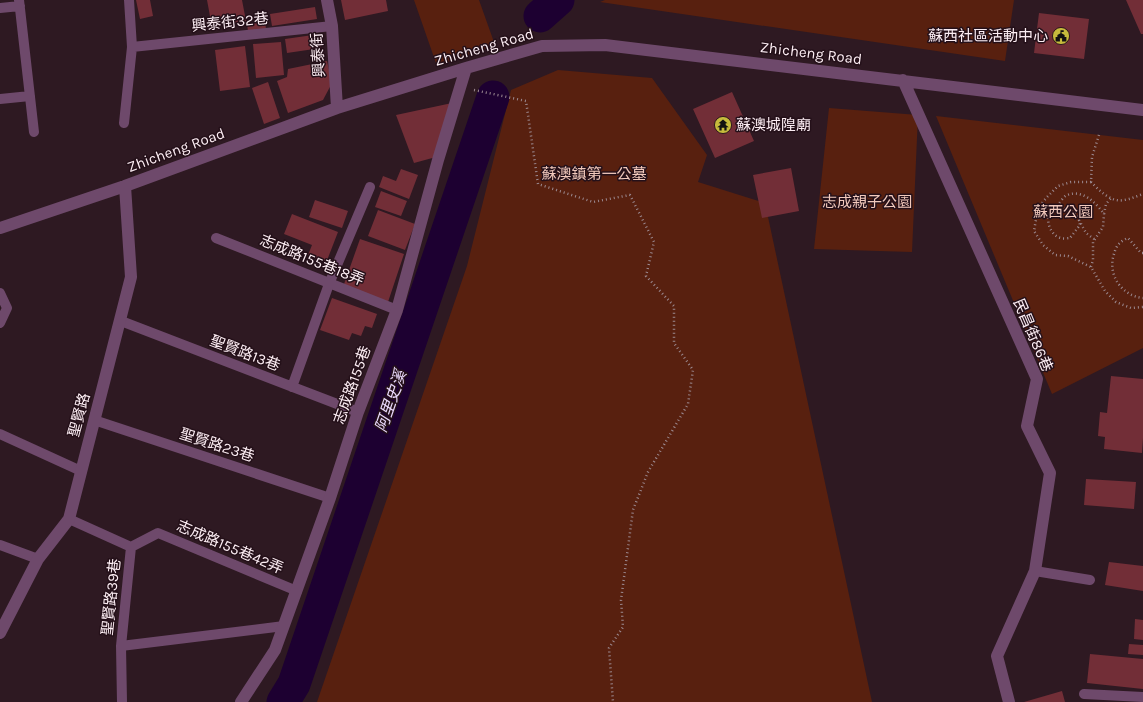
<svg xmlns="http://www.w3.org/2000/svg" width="1143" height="702" viewBox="0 0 1143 702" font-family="Karla,'Noto Sans TC',sans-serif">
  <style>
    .green { fill: #58200f }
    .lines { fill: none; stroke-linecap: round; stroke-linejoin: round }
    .river { stroke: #1d0031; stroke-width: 33 }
    .building { fill: #722e37 }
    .path { stroke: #9c8a91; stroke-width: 2.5; stroke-dasharray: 1 3; stroke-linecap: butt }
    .lane { stroke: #6e496b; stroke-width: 10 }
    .street { stroke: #6e496b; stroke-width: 12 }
    .labels { text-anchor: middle; stroke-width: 3; stroke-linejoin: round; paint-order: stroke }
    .street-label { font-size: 15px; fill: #fdeef4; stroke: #241019 }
    .poi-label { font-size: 15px; fill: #fdeef4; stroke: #241019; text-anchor: end }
    .park-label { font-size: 15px; fill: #f2c9bc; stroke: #241019 }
    .water-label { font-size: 16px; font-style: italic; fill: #ebdafd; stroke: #241019 }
  </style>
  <rect width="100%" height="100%" fill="#2e1922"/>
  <!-- green -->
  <path class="green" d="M414 0H479L495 45 437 66Z
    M605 0H1014L1005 61 600 2Z
    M558 70 652 78 707 155 698 182 765 203 872 702H317L467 266 511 90Z
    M829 108 918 115 912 252 814 249Z
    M936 116 1143 140V348L1052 394Z"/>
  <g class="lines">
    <!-- river -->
    <path class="river" d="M540 16 558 0
      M283 702 294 684 493 97"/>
  </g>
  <!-- building -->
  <path class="building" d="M136 0H150L153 16 140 19Z
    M207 0H242L246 21 212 27Z
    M341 0H386L388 11 345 20Z
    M1126 0H1143V34H1141Z
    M315 7 317 19 272 26 270 14Z
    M1039 13 1089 19 1084 59 1034 53Z
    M265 21 266 29 248 31 247 24Z
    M320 34 321 48 287 53 285 39Z
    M281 42 284 75 256 78 253 44Z
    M245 46 250 87 220 91 215 50Z
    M327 61 332 83 323 100 288 113 277 81 287 77 288 69Z
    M268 82 280 118 264 124 252 88Z
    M732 92 754 141 715 158 693 109Z
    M452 103 436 157 414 163 396 115Z
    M791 168 799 211 762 218 753 175Z
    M401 169 418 175 409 199 379 187 383 176 396 181Z
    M381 191 407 201 401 216 375 207Z
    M315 200 348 211 342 228 309 217Z
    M378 210 415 224 405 250 368 236Z
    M292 214 338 232 326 263 308 255 312 245 284 234Z
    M360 239 404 254 388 302 343 287Z
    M332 298 377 314 372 328 365 326 361 336 352 333 349 340 320 330Z
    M1111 376 1143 379V438L1142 453 1104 449 1105 437 1098 436 1100 412 1107 413Z
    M1086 479 1136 482 1134 509 1084 505Z
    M1109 562 1143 566V591L1105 585Z
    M1135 619 1143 620V640L1134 639Z
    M1129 644 1143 645V655L1128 654Z
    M1090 654 1143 659V689L1087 683Z
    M1062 691 1065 702H1024Z"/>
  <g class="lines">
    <!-- path -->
    <path class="path" d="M474 90 526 101 538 184 593 202 630 195 654 242 646 276 674 306V343L693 370 688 404 648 472 633 510 621 600 623 627 609 648 613 702
      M1099 135 1092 157 1091 182H1071L1058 186 1047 197 1038 208 1034 231 1043 245 1055 255 1068 256 1091 267 1105 291 1116 302 1131 308 1143 307
      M1091 182C1099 190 1111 203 1124 200 1131 199 1137 196 1143 194
      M1056 207 1062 208 1076 213 1079 220 1080 225 1070 238C1068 238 1064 239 1061 238 1051 236 1045 221 1050 213 1051 210 1055 208 1057 206 1060 203 1063 197 1067 195 1083 189 1096 203 1104 214L1106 204 1111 198
      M1079 220 1086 233 1094 239
      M1143 253H1141L1128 238C1125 239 1122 241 1120 243 1117 245 1115 250 1114 254 1107 275 1122 296 1143 298
      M1091 267 1093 260V242L1103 227 1104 214"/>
    <!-- lane -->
    <path class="lane" d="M19 0 34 132
      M0 8 20 6
      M132 47 332 26
      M0 99 30 96
      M124 123 132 47 129 0
      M216 238 397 310
      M0 293 7 308 0 323
      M121 321 358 412
      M292 387 329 284 370 187
      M94 420 330 498
      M0 434 81 471
      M69 519 131 547
      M0 545 38 559
      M131 547 158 533 297 591
      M1035 571 1090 580
      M121 646 284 626
      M1084 694 1143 697
      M122 702 121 646 131 547"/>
    <!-- street -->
    <path class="street" d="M327 0 332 26 337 108
      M903 80 1037 379 1027 426 1050 473 1035 571 997 656 1009 702
      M0 228 125 186 337 108 466 68 542 46 605 45 1143 110
      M0 633 38 559 69 519 131 277 125 186
      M241 702 275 650 330 498 358 412 397 310 438 160 466 68"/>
  </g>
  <!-- icons -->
  <defs>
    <g id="civic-disc" transform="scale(0.9)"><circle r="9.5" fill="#c6bb3c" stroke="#241019"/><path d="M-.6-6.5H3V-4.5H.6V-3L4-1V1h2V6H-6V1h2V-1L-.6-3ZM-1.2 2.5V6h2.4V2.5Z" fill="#111"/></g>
    <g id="temple-disc" transform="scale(0.9)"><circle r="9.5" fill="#c6bb3c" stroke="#241019"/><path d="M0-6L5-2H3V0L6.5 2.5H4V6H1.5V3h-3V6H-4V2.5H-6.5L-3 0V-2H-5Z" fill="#111"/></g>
  </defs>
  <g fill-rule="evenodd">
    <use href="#civic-disc" x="1061" y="36"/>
    <use href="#temple-disc" x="723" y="125"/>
  </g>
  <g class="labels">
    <!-- street labels -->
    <g class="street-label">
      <text transform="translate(230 22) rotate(-6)" y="5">興泰街32巷</text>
      <text transform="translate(484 47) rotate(-16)" y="5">Zhicheng Road</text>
      <text transform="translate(811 53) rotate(7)" y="5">Zhicheng Road</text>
      <text transform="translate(318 55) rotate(-94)" y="5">興泰街</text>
      <text transform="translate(176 150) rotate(-20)" y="5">Zhicheng Road</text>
      <text transform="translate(312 260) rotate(22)" y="5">志成路155巷18弄</text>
      <text transform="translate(1033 335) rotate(67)" y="5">民昌街86巷</text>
      <text transform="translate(245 353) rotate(21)" y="5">聖賢路13巷</text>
      <text transform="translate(352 385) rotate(-70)" y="5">志成路155巷</text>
      <text transform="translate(79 415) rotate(-75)" y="5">聖賢路</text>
      <text transform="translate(217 445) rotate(18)" y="5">聖賢路23巷</text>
      <text transform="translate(230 547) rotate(23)" y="5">志成路155巷42弄</text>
      <text transform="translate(111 597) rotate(-84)" y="5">聖賢路39巷</text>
    </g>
    <!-- poi labels -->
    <g class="poi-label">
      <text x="1048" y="41">蘇西社區活動中心</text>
      <text x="736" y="130" text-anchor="start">蘇澳城隍廟</text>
    </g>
    <!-- park labels -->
    <g class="park-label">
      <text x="594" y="179">蘇澳鎮第一公墓</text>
      <text x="867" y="207">志成親子公園</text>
      <text x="1063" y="217">蘇西公園</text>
    </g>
    <!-- water labels -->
    <g class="water-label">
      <text transform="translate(390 401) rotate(-71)" y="6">阿里史溪</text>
    </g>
  </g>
</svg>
